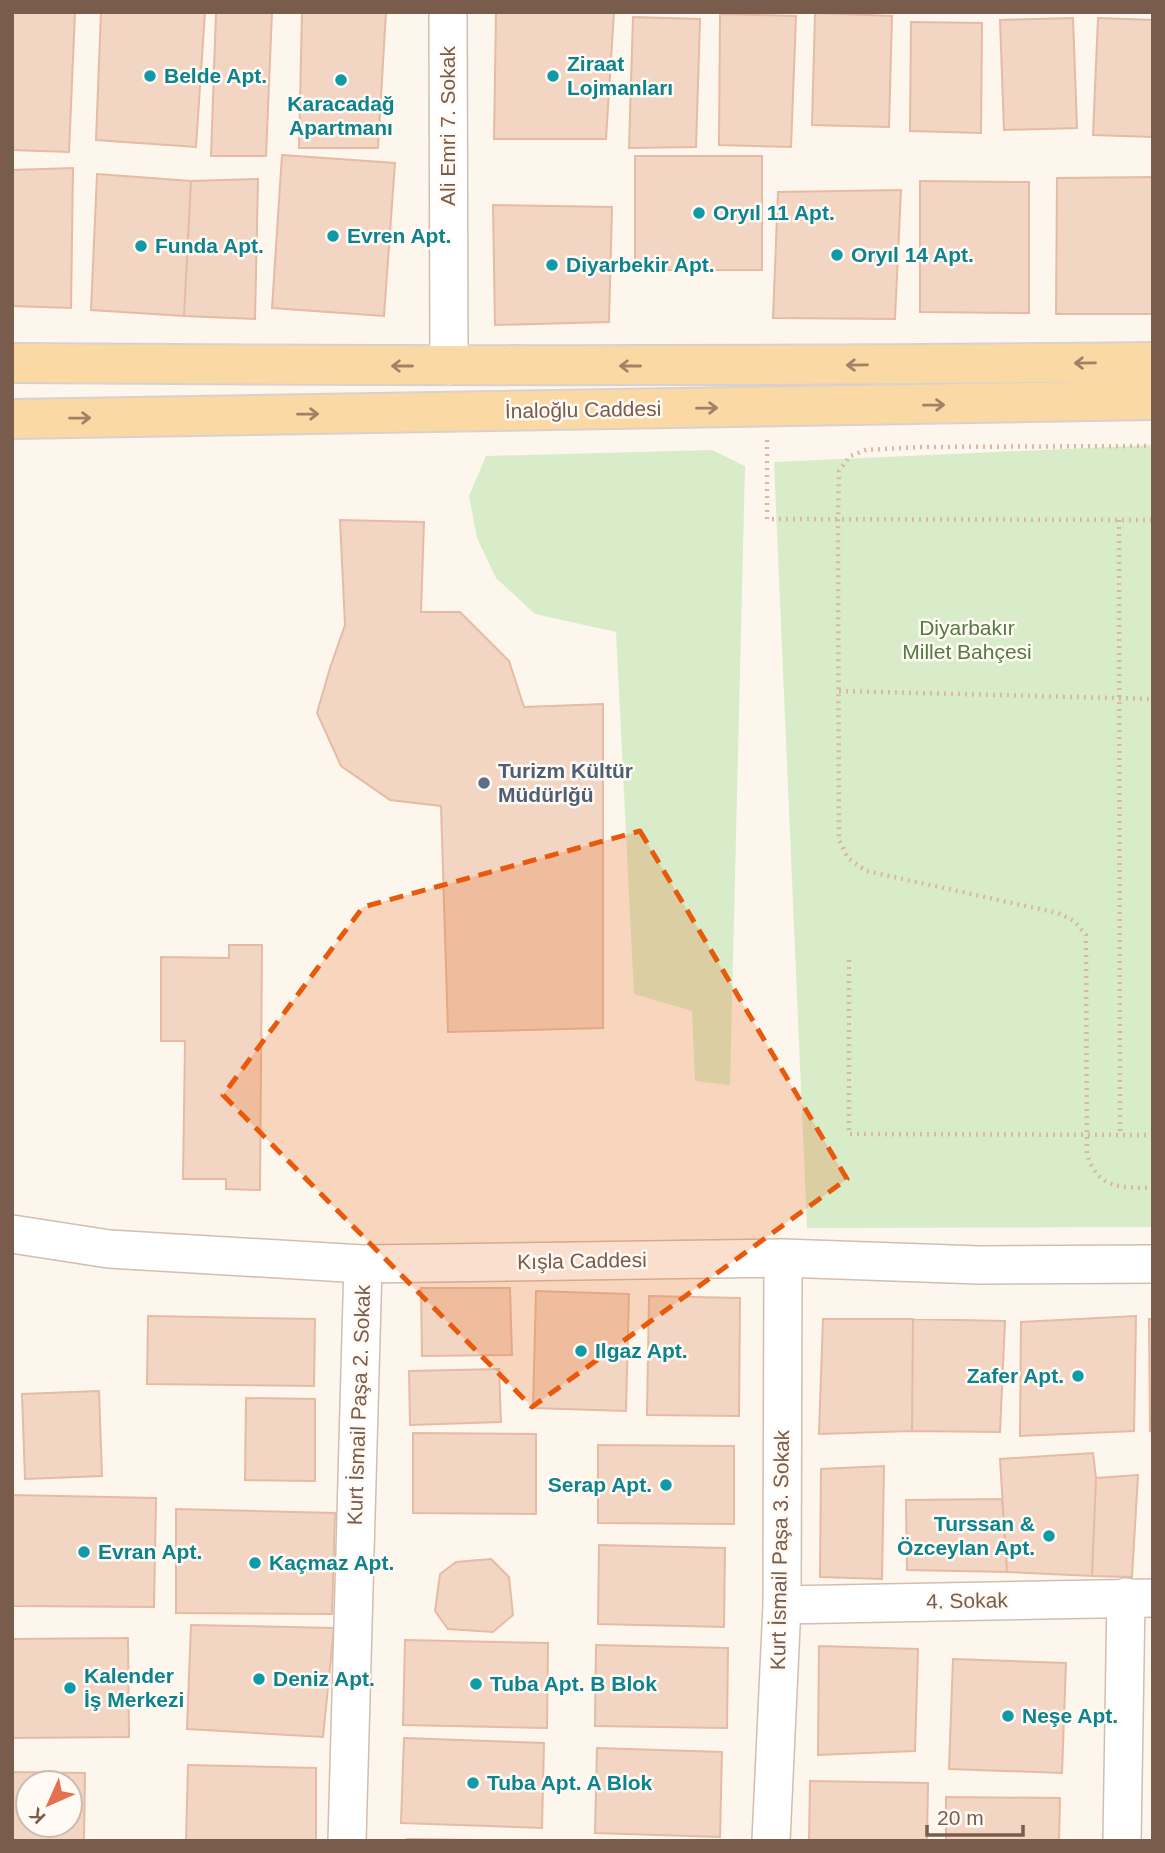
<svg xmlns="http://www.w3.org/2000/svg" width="1165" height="1853" viewBox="0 0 1165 1853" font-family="Arial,sans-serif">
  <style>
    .green { fill: #d8ecc9 }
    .building { fill: #f3d5c3; stroke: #e6bba3; stroke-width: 2; fill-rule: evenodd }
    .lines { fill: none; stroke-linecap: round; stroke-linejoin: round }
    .minor-casing { stroke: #d1beb0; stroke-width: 40 }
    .major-casing { stroke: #dad1cd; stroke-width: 42 }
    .path { stroke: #d9b8a5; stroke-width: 4.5; stroke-dasharray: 2 5; stroke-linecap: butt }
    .minor { stroke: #fff; stroke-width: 37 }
    .major { stroke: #fbd9a5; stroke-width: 38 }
    .oneway { stroke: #a18267 }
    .marked { fill: #e8590c; fill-opacity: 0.2; stroke: #e8590c; stroke-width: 5; stroke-dasharray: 14 9; stroke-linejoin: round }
    .culture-dot { fill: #0f9aa8; stroke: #fffaf3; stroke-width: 2.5 }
    .service-dot { fill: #5c6f8a; stroke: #fffaf3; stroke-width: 2.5 }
    .labels { text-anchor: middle; stroke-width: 5; stroke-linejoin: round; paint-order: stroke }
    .culture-label { font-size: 21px; font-weight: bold; fill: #0d838f; stroke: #fffaf3; text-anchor: start }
    .street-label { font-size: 21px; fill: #7a5c4d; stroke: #fffaf3 }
    .park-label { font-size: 21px; fill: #537a41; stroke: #fffaf3 }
    .service-label { font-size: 21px; font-weight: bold; fill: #4e5e75; stroke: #fffaf3; text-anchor: start }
  </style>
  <rect width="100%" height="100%" fill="#fdf6ec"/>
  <!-- green -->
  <path class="green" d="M1153 445V1227L807 1228 774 462Z
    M712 450 745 466 730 1085 695 1081 692 1011 634 994 616 632 535 614 496 578 477 538 469 496 486 456Z"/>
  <!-- building -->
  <path class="building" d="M12 12H75L69 152 12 150Z
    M101 12H205L196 147 96 140Z
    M216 12H272L266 156H211Z
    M302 12H386L378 148H299Z
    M496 12H614L606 139H494Z
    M815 13 892 16 889 127 812 125Z
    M720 14 796 16 791 147 719 145Z
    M633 17 700 19 696 147 629 148Z
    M1073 18 1077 128 1004 130 1000 20Z
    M1098 18 1153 20V137L1093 135Z
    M911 22 982 23 981 133 910 131Z
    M282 155 395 163 384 316 272 308Z
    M635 156H762V270H635Z
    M73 168 71 308 12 306V170Z
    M97 174 191 181 184 316 91 310Z
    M1153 177V314H1056L1057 178Z
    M258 179 255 319 184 316 191 181Z
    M920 181 1029 182V313L920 312Z
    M901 190 895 319 773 318 778 192Z
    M493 205 612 207 609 322 495 325Z
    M340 520 424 522 421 612H460L509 661 524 707 603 704V1028L448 1032 441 806 390 800 341 766 317 713 330 668 345 625Z
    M229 945H262L260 1190 226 1189V1179H183L185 1041H161V957L229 958Z
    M421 1288H510L512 1355 422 1356Z
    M536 1291 629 1294 626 1411 533 1408Z
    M649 1296 740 1298 739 1416 647 1415Z
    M148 1316 315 1319 314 1386 147 1384Z
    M1136 1316 1134 1431 1020 1436 1021 1322Z
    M823 1319H913L912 1431 819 1434Z
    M913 1319 1005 1321 1000 1432 912 1431Z
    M1149 1319H1153V1431H1150Z
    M499 1369 501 1422 410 1425 409 1371Z
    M99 1391 102 1476 25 1479 22 1394Z
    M246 1398 315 1399V1481L245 1480Z
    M413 1433 536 1434V1514L413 1513Z
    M598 1445 734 1446V1524L598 1523Z
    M1093 1453 1096 1478 1092 1576 1007 1572 1000 1459Z
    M884 1466 882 1579 820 1577 821 1469Z
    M1138 1475 1132 1577 1092 1576 1096 1478Z
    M12 1495 156 1498 154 1607 12 1606Z
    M1002 1499 1007 1572 907 1570 906 1500Z
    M176 1509 335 1513 332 1614 176 1613Z
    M599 1545 725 1548 724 1627 598 1624Z
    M491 1559 509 1577 513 1615 493 1632 448 1629 435 1611 440 1574 456 1562Z
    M191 1625 334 1628 323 1737 187 1729Z
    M128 1638 129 1737 12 1738V1639Z
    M405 1640 548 1643 547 1728 403 1725Z
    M596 1645 728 1648 727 1728 595 1726Z
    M819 1646 918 1649 915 1751 818 1755Z
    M953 1659 1066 1663 1062 1773 949 1769Z
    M404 1738 544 1743 542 1828 401 1823Z
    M597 1748 722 1752 720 1837 595 1833Z
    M188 1765 316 1768V1841H186Z
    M12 1772 85 1773 84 1841H12ZM28 1783H70V1825H28Z
    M810 1781 928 1783 927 1841H809Z
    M946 1797 1060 1798 1059 1841H946Z
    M407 1839 534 1841H407Z"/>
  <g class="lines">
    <!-- minor casing -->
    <g class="minor-casing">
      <path id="minor" d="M448 12 449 366
        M12 1234 109 1249 363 1264 783 1258 979 1265 1153 1264
        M782 1605 1153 1598
        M347 1841 363 1264
        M771 1841 782 1605 783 1258
        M1122 1841 1126 1597"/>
    </g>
    <!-- major casing -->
    <g class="major-casing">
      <path id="major" d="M12 363C392 366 773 366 1153 362
        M12 419 1153 400"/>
    </g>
    <!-- path -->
    <path class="path" d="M767 440V519L1153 520
      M1153 446 921 447 866 450 850 456 839 471 838 519 839 840 848 858 866 871 1058 913 1074 921 1086 935 1087 1154C1098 1190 1121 1187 1153 1188
      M1119 520 1120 1135
      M839 691 1153 699
      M849 960V1134L1153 1135"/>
    <!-- minor -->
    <use href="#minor" class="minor"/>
    <!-- major -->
    <use href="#major" class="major"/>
  </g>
  <!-- one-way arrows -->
  <defs><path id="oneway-shaft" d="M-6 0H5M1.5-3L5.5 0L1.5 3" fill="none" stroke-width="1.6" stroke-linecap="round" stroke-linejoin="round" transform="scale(1.75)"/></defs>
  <g class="oneway">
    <use href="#oneway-shaft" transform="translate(1085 363) rotate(179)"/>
    <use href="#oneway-shaft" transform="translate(857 365) rotate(179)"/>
    <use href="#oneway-shaft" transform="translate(402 366) rotate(-180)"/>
    <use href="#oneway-shaft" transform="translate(630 366) rotate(180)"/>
    <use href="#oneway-shaft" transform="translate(934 405) rotate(-1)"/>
    <use href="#oneway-shaft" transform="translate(707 408) rotate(-1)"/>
    <use href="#oneway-shaft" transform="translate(308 414) rotate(-1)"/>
    <use href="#oneway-shaft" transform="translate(80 418) rotate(-1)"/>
  </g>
  <!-- marked area -->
  <path class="marked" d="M640 831 847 1179 532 1407 223 1095 363 907Z"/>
  <!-- markers -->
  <g class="culture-dot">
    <circle cx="150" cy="76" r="7"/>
    <circle cx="553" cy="76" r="7"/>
    <circle cx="341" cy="80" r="7"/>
    <circle cx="699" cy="213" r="7"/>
    <circle cx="333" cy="236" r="7"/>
    <circle cx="141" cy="246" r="7"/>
    <circle cx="837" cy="255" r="7"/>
    <circle cx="552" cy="265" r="7"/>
    <circle cx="581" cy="1351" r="7"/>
    <circle cx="1078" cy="1376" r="7"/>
    <circle cx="666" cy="1485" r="7"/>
    <circle cx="1049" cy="1536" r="7"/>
    <circle cx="84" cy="1552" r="7"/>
    <circle cx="255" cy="1563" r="7"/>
    <circle cx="259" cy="1679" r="7"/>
    <circle cx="476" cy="1684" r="7"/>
    <circle cx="70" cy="1688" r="7"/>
    <circle cx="1008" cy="1716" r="7"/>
    <circle cx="473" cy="1783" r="7"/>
  </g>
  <circle class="service-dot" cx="484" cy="783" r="7"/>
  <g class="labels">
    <!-- culture labels -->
    <g class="culture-label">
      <text x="567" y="71">Ziraat<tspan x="567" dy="24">Lojmanları</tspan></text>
      <text x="164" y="83">Belde Apt.</text>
      <text x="341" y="111" text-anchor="middle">Karacadağ<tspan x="341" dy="24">Apartmanı</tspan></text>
      <text x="713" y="220">Oryıl 11 Apt.</text>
      <text x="347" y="243">Evren Apt.</text>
      <text x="155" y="253">Funda Apt.</text>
      <text x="851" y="262">Oryıl 14 Apt.</text>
      <text x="566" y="272">Diyarbekir Apt.</text>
      <text x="595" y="1358">Ilgaz Apt.</text>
      <text x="1064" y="1383" text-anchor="end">Zafer Apt.</text>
      <text x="652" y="1492" text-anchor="end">Serap Apt.</text>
      <text x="1035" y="1531" text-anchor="end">Turssan &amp;<tspan x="1035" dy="24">Özceylan Apt.</tspan></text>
      <text x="98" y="1559">Evran Apt.</text>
      <text x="269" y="1570">Kaçmaz Apt.</text>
      <text x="84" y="1683">Kalender<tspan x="84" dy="24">İş Merkezi</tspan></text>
      <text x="273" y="1686">Deniz Apt.</text>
      <text x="490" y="1691">Tuba Apt. B Blok</text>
      <text x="1022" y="1723">Neşe Apt.</text>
      <text x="487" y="1790">Tuba Apt. A Blok</text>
    </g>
    <!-- street labels -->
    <g class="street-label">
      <text transform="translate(448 126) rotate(-90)" y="7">Ali Emri 7. Sokak</text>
      <text transform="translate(583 410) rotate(-1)" y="7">İnaloğlu Caddesi</text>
      <text transform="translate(582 1261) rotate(-1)" y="7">Kışla Caddesi</text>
      <text transform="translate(359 1405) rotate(-88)" y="7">Kurt İsmail Paşa 2. Sokak</text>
      <text transform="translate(780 1550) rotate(-89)" y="7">Kurt İsmail Paşa 3. Sokak</text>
      <text transform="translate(967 1601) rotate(-1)" y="7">4. Sokak</text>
    </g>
    <!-- park labels -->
    <g class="park-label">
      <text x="967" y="635">Diyarbakır<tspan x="967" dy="24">Millet Bahçesi</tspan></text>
    </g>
    <!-- service labels -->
    <g class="service-label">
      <text x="498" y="778">Turizm Kültür<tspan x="498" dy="24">Müdürlğü</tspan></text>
    </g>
  </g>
  <!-- border -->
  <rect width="1165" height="1853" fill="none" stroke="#7a5c4d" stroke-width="28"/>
  <!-- north arrow -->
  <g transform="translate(49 1804) rotate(225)"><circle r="33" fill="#fffaf3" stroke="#cabbb1" stroke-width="2"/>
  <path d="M0-5L12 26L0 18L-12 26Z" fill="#e76f51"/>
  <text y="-10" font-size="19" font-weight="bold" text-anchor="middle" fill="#7a5c4d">K</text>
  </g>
  <!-- scale -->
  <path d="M927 1825v10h96v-10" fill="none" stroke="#7a5c4d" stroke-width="3.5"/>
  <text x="937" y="1825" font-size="21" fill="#7a5c4d" stroke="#fffaf3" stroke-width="5" paint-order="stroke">20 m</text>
</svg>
